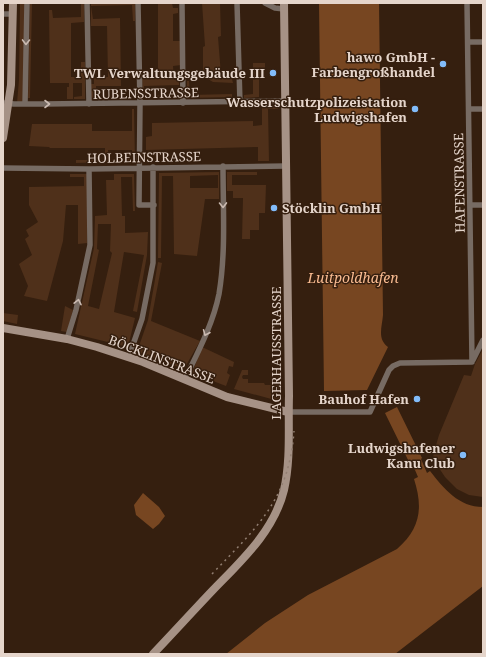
<svg xmlns="http://www.w3.org/2000/svg" width="486" height="657" viewBox="0 0 486 657" font-family="'Noto Serif',serif">
  <style>
    .green { fill: #4f301a; fill-rule: evenodd }
    .water { fill: #774621 }
    .lines { fill: none; stroke-linecap: round; stroke-linejoin: round }
    .street { stroke: #776b63; stroke-width: 5.5 }
    .secondary { stroke: #a69286; stroke-width: 8 }
    .rail { stroke: #917e71; stroke-width: 1.5; stroke-dasharray: 2 4; stroke-linecap: butt }
    .oneway { stroke: #cabab1 }
    .poi-dot { fill: #82bcfa; stroke: #351f0f; stroke-width: 1.5 }
    .labels { text-anchor: middle; stroke-width: 3; stroke-linejoin: round; paint-order: stroke }
    .poi-label { font-size: 13px; font-weight: bold; fill: #e5d5cb; stroke: #351f0f; text-anchor: end }
    .street-label { font-size: 13px; fill: #e5d5cb; stroke: #351f0f }
    .water-label { font-size: 14px; font-style: italic; fill: #f8ba90; stroke: #351f0f }
  </style>
  <rect width="100%" height="100%" fill="#351f0f"/>
  <!-- green -->
  <path class="green" d="M30 3H32L30 98H28Z
    M91 3H135V21H133L132 5 91 6 93 19 120 18 121 86H96V90L94 91V100H91V84H94V78L108 77 107 26H91Z
    M158 3H172L173 8H178V13L173 14V41H180L181 65 173 66 174 80H179V85L144 86V96L179 95V97L143 98 142 76 158 75Z
    M202 3H220L221 36 218 37 221 75 226 76V79H232L233 83 213 82 203 76V47L205 46Z
    M20 4H25L23 103H17L19 80Z
    M81 4H84V22L71 23V77H81V62H85V99H74V97L82 96V83H73V99H67V87H69V83H50L49 10H52L53 18 81 17Z
    M253 63H265V77L259 78V97L244 98V95L253 94Z
    M187 81H189L190 95 232 94V97L187 98Z
    M262 105H278V109H268L269 161H258V147L146 150V137L152 136V123L253 121V126L262 125Z
    M132 109H134L135 162H125V159H132V150H108V162L76 163V160H105V148H50L49 147 29 146 32 124H92V131H132Z
    M219 172V199H205L197 256 174 254 173 176H162L161 258H158L159 173ZM218 175V188H190V176Z
    M227 172H257V175H232V185H266L265 213H259V230H250V239H242L243 198H233V191H227Z
    M70 174H87V243L78 244V205H66L63 241 47 301 24 296 28 286 19 264 32 255 25 239 29 236 26 230 38 222 29 205V187L84 186V177H70Z
    M114 174H134L135 211H133L132 177H121L122 216H125V233L148 232 147 255 137 312 133 311 144 255 124 252 114 312 135 318 128 347 75 334 94 248 95 216 107 215 106 180H114ZM98 224H111L110 251 112 253 99 309 88 306 99 250 97 249Z
    M158 262 162 263 151 321 200 341 184 369 137 352 148 320Z
    M65 306 73 310 67 332 61 331Z
    M3 313 18 315 17 324 3 321Z
    M202 347 234 362 233 367 229 366 227 373 230 375 226 386 192 373Z
    M483 349V497L469 495 457 489 445 477 433 459 434 452 439 435 464 375 471 376 475 364Z
    M242 370H248V375H243L242 377 243 379H248V383H264L265 385H277L278 371H281L282 398 281 400H275L234 389Z"/>
  <!-- water -->
  <path class="water" d="M319 3H379L383 315C382 327 377 339 388 347L367 390 324 391Z
    M397 407 422 458 421 459 427 473 430 471C444 489 459 507 483 507V586L395 654H226L265 623 308 595 397 549C421 528 423 507 414 479L418 477 412 463 410 464 385 413Z
    M143 493 159 507 165 516 159 524 153 529 136 515 134 505Z"/>
  <g class="lines">
    <!-- street -->
    <path class="street" d="M87 3 89 104
      M138 3 140 104 139 205H154
      M182 3 183 103
      M237 3 240 103
      M265 3 275 8 284 9
      M467 3 472 362
      M3 14H12
      M468 42H483
      M3 103 14 104H44L285 101
      M25 104 27 3
      M469 109H483
      M3 168 89 169 286 166
      M470 205H483
      M67 339 76 310 90 245 89 169
      M129 356 142 319 153 263V167
      M473 360 483 340
      M185 379C198 352 213 324 219 294 226 252 223 209 223 166
      M288 412H370L389 370 393 366 400 363 472 362"/>
    <!-- secondary -->
    <path class="secondary" d="M3 138 11 85 13 3
      M3 328 67 339 97 347 143 362 227 397 288 412
      M153 654C173 633 193 611 213 590 242 560 274 531 284 490 291 459 288 427 289 396L284 3"/>
    <!-- rail -->
    <path class="rail" d="M212 574C257 527 289 500 294 431"/>
  </g>
  <!-- one-way arrows -->
  <defs><path id="oneway-chevron" d="M-2-3.5L2.5 0L-2 3.5" fill="none" stroke-width="1.6" stroke-linecap="round" stroke-linejoin="round"/></defs>
  <g class="oneway">
    <use href="#oneway-chevron" transform="translate(26 42) rotate(91)"/>
    <use href="#oneway-chevron" transform="translate(47 104)"/>
    <use href="#oneway-chevron" transform="translate(223 205) rotate(89)"/>
    <use href="#oneway-chevron" transform="translate(78 302) rotate(-78)"/>
    <use href="#oneway-chevron" transform="translate(206 333) rotate(113)"/>
  </g>
  <!-- markers -->
  <g class="poi-dot">
    <circle cx="443" cy="64" r="4"/>
    <circle cx="273" cy="73" r="4"/>
    <circle cx="415" cy="109" r="4"/>
    <circle cx="274" cy="208" r="4"/>
    <circle cx="417" cy="399" r="4"/>
    <circle cx="463" cy="455" r="4"/>
  </g>
  <g class="labels">
    <!-- poi labels -->
    <g class="poi-label">
      <text x="435" y="62">hawo GmbH -<tspan x="435" dy="15">Farbengroßhandel</tspan></text>
      <text x="265" y="78">TWL Verwaltungsgebäude III</text>
      <text x="407" y="107">Wasserschutzpolizeistation<tspan x="407" dy="15">Ludwigshafen</tspan></text>
      <text x="282" y="213" text-anchor="start">Stöcklin GmbH</text>
      <text x="409" y="404">Bauhof Hafen</text>
      <text x="455" y="453">Ludwigshafener<tspan x="455" dy="15">Kanu Club</tspan></text>
    </g>
    <!-- street labels -->
    <g class="street-label">
      <text transform="translate(146 93) rotate(-1)" y="5">RUBENSSTRASSE</text>
      <text transform="translate(144 157) rotate(-1)" y="5">HOLBEINSTRASSE</text>
      <text transform="translate(459 183) rotate(-91)" y="5">HAFENSTRASSE</text>
      <text transform="translate(276 353) rotate(-90)" y="5">LAGERHAUSSTRASSE</text>
      <text transform="translate(162 359) rotate(21)" y="5">BÖCKLINSTRASSE</text>
    </g>
    <!-- water labels -->
    <g class="water-label">
      <text x="353" y="283">Luitpoldhafen</text>
    </g>
  </g>
  <!-- border -->
  <rect width="486" height="657" fill="none" stroke="#e5d5cb" stroke-width="8"/>
</svg>
